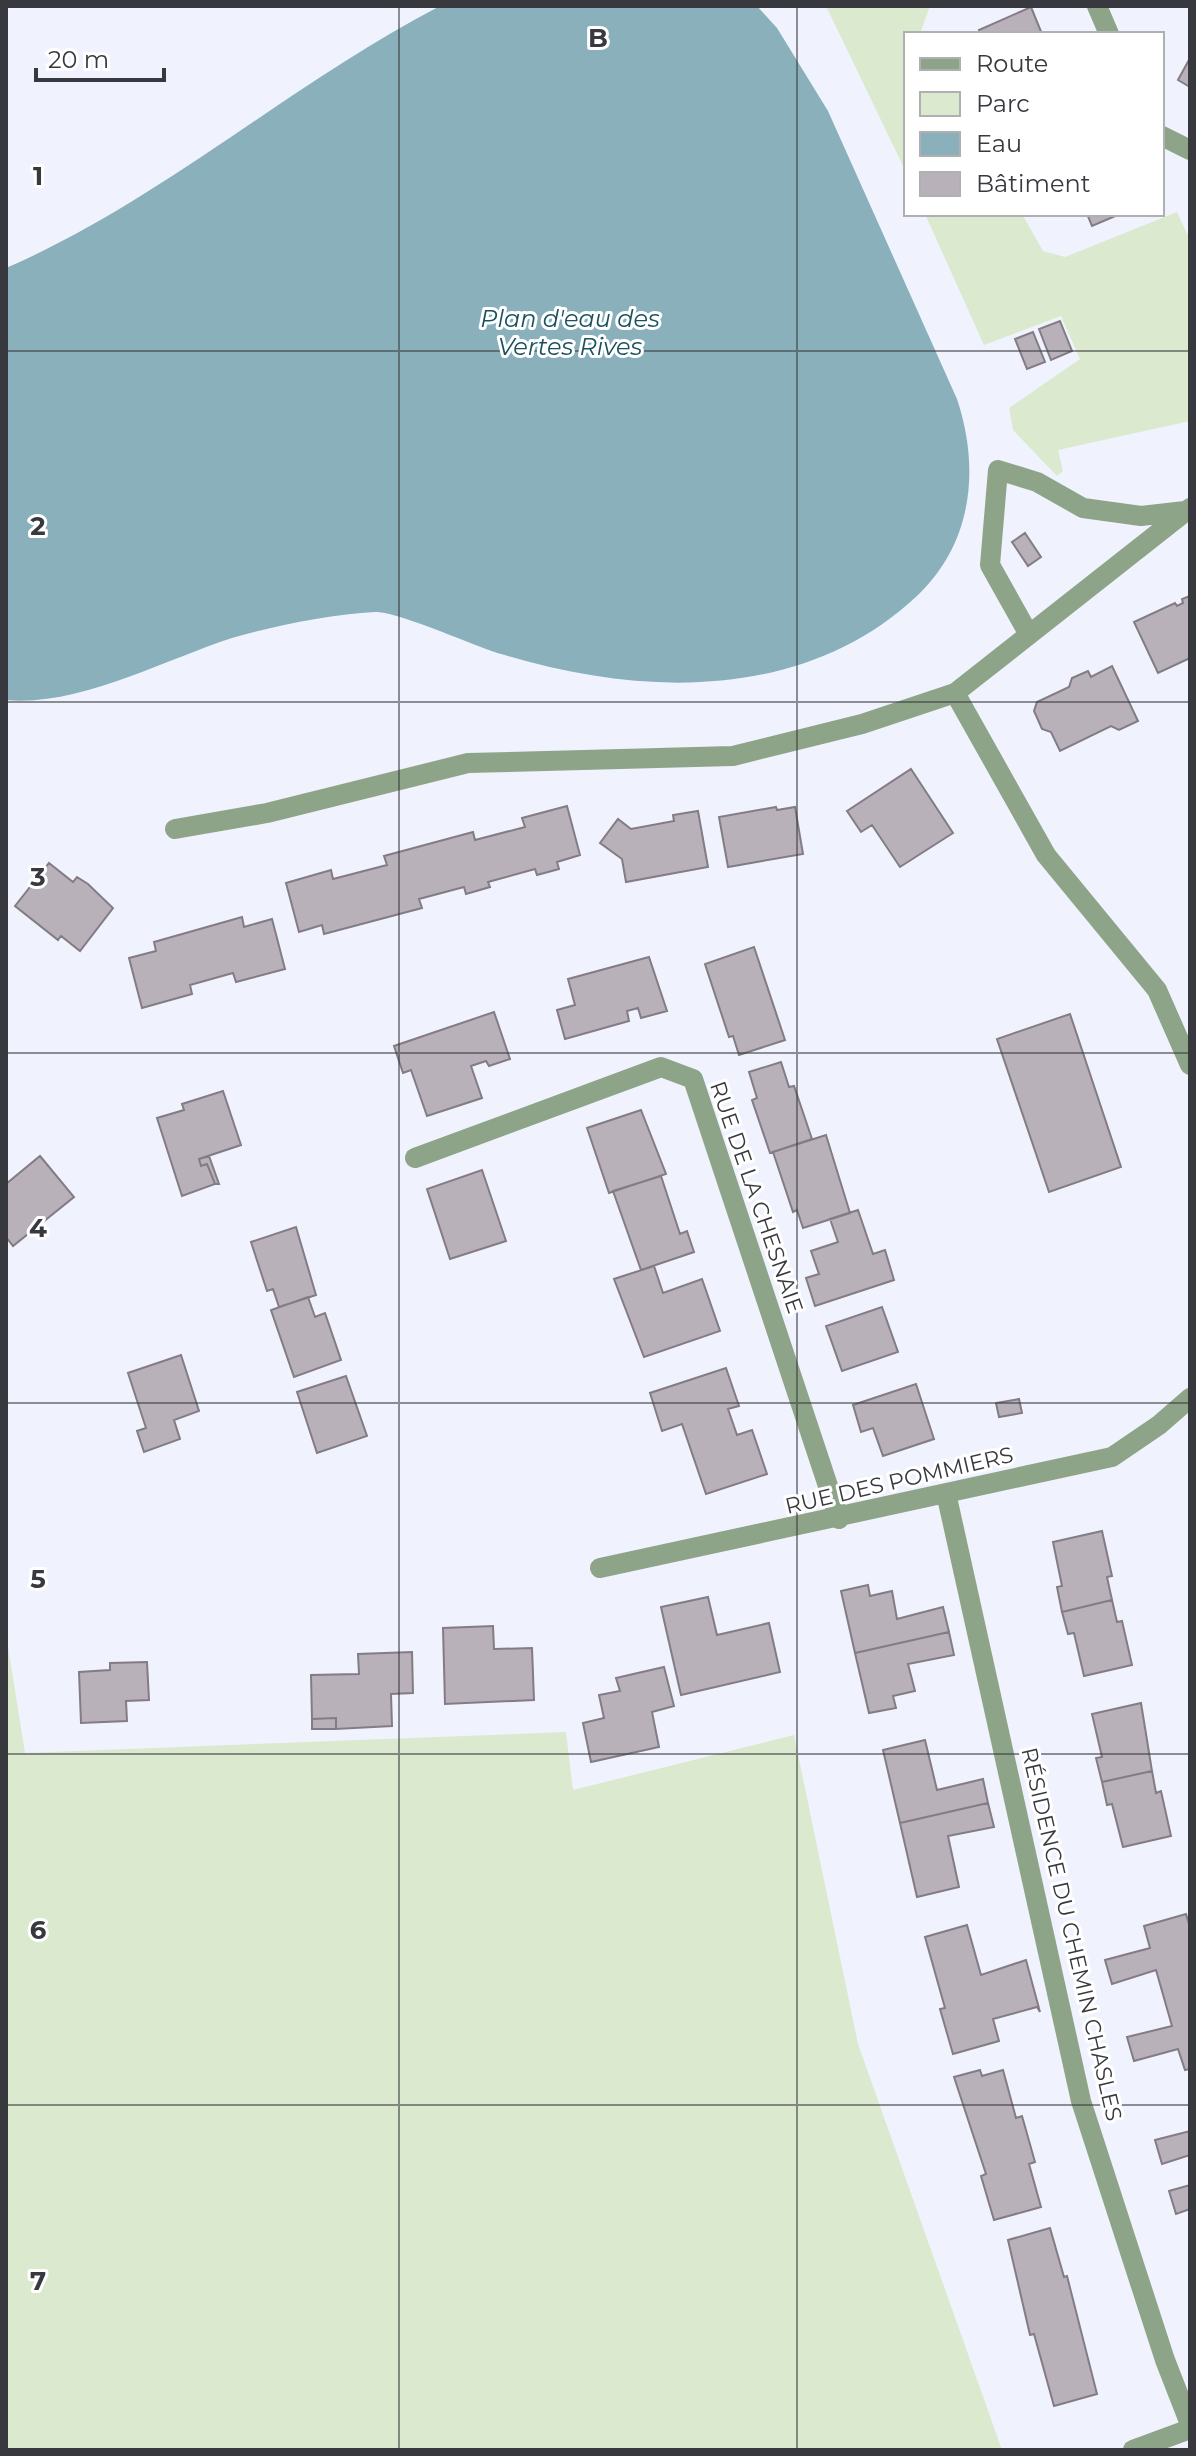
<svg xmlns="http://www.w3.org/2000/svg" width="1196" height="2456" viewBox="0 0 1196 2456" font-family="Montserrat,sans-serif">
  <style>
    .green { fill: #dbe9ce }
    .water { fill: #8ab1bb }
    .building { fill: #b8b1ba; stroke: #837c84; stroke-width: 2 }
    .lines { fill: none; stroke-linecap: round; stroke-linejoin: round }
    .street { stroke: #8da489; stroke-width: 20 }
    .grid { fill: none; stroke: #38393e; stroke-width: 2; stroke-opacity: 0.55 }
    .labels { text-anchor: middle; stroke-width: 6; stroke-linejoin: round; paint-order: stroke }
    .street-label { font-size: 22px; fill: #38393e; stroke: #fff }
    .water-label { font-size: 24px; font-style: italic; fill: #19515d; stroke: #fff }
    .grid-label { font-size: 26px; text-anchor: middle; font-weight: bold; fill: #38393e; stroke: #fff; stroke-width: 6; stroke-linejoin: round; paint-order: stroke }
  </style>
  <rect width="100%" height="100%" fill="#f0f3fe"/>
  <!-- green -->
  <path class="green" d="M826 6H930L920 34H906V172Z
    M1177 212 1190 240V421L1058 450 1063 471 1057 476 1013 430 1009 408 1080 359 1061 316 984 345 925 214H1022L1043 251 1065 257Z
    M6 1634 25 1753 566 1732 573 1790 794 1735 858 2044 1002 2450H6Z"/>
  <!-- water -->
  <path class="water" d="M440 6H757L777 28 828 111 957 399C980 468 973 542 918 595 805 702 641 697 501 654 474 646 397 611 375 612 332 614 274 626 232 638 164 660 78 707 6 700V268C161 201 290 84 440 6Z"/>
  <!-- building -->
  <path class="building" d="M1031 7 1042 34H981L979 30Z
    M1190 58V87L1178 80Z
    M1087 214H1120L1092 226Z
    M1060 321 1072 351 1051 360 1039 329Z
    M1033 332 1045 362 1027 369 1015 339Z
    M1025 533 1041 557 1028 566 1012 542Z
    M1190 596V658L1158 673 1134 622 1175 603 1177 606 1183 603 1182 599Z
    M1112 666 1138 721 1119 730 1111 726 1060 751 1051 732 1042 729 1034 711 1037 702 1069 687 1072 678 1088 671 1091 677Z
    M911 769 953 833 900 867 872 825 861 832 847 811Z
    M567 806 580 855 557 862 559 869 537 875 535 869 488 882 490 887 466 894 464 887 419 899 422 908 324 934 322 925 299 932 286 883 331 870 333 879 387 865 384 856 473 832 475 840 525 827 522 818Z
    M776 807 777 810 795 807 803 854 728 867 719 817Z
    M698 811 708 867 626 882 622 859 600 843 618 819 631 829 674 821 673 815Z
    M49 863 73 882 77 877 88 884 113 908 80 951 61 936 58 940 15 906Z
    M242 917 244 927 272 919 285 969 236 982 233 973 190 985 192 994 142 1008 129 958 156 951 154 942Z
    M754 947 785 1040 739 1055 733 1036 729 1037 705 964Z
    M649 957 667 1011 641 1018 638 1008 627 1011 629 1021 565 1039 557 1010 575 1005 568 979Z
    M494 1012 510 1059 489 1066 486 1061 471 1066 482 1098 427 1116 411 1070 403 1073 394 1046Z
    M1070 1014 1121 1167 1049 1192 997 1039Z
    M781 1062 789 1087 794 1086 812 1139 770 1153 752 1100 757 1098 749 1072Z
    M223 1091 241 1145 199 1159 201 1166 207 1164 215 1184 182 1196 157 1118 184 1110 182 1104Z
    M641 1110 666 1174 609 1193 587 1128Z
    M826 1135 850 1213 803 1228 797 1210 793 1212 773 1152Z
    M40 1156 74 1197 13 1246 6 1237V1184Z
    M209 1156 219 1184H215L207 1164 201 1166 199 1159Z
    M482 1170 506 1241 450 1259 427 1189Z
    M661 1176 680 1234 687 1231 694 1252 641 1270 613 1191Z
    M858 1210 873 1254 885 1250 894 1280 815 1306 806 1278 819 1274 811 1251 838 1242 830 1219Z
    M296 1227 316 1295 279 1307 273 1289 267 1291 251 1242Z
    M654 1266 663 1293 702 1279 720 1331 644 1357 614 1279Z
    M308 1297 315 1317 325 1313 341 1360 294 1377 271 1310Z
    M882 1307 898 1352 842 1371 826 1326Z
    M181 1355 199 1411 174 1420 180 1439 144 1452 137 1431 146 1428 128 1373Z
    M726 1368 739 1406 728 1409 737 1435 752 1430 767 1474 706 1494 682 1424 662 1431 650 1393Z
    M346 1376 367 1436 317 1453 297 1392Z
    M916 1384 934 1439 883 1456 873 1428 861 1432 853 1405Z
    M1019 1399 1022 1413 999 1417 996 1403Z
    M1102 1531 1112 1576 1107 1577 1112 1600 1062 1612 1057 1587 1062 1586 1053 1542Z
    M868 1585 870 1596 892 1591 897 1619 943 1607 949 1632 855 1653 841 1591Z
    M708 1597 717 1635 769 1623 780 1672 681 1695 661 1607Z
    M1112 1600 1117 1622 1122 1621 1132 1665 1084 1676 1074 1633 1068 1634 1062 1612Z
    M493 1626 494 1649 532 1648 534 1700 445 1704 443 1628Z
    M949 1632 954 1655 908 1664 915 1691 893 1696 896 1708 869 1713 855 1653Z
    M412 1652 413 1693 391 1694 392 1726 336 1729V1718L312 1719 311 1675 359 1674 358 1654Z
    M147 1662 149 1700 126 1701 127 1721 81 1723 79 1672 110 1670V1663Z
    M664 1667 674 1706 652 1712 659 1747 591 1762 583 1723 604 1718 599 1695 620 1691 616 1678Z
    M1141 1703 1152 1771 1102 1782 1096 1758 1102 1757 1092 1714Z
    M336 1718V1729H312V1719Z
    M925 1740 937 1790 983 1779 988 1803 900 1823 883 1750Z
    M1152 1771 1156 1793 1161 1791 1171 1836 1123 1847 1112 1804 1107 1805 1102 1782Z
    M988 1803 994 1827 948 1836 959 1887 917 1897 900 1823Z
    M1186 1914 1190 1927V2069L1185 2070 1178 2049 1134 2061 1127 2037 1172 2026 1156 1970 1112 1984 1105 1960 1150 1948 1144 1926Z
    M967 1925 981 1975 1026 1960 1040 2012 1037 2007 993 2019 999 2041 953 2054 940 2009 945 2008 925 1937Z
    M980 2070 982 2076 1003 2070 1016 2118 1022 2116 1035 2162 1029 2164 1041 2207 994 2220 981 2176 986 2174 954 2077Z
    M1190 2131V2155L1162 2164 1155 2140Z
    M1190 2185V2209L1176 2214 1169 2191Z
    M1050 2228 1064 2277 1067 2276 1097 2394 1054 2406 1034 2334 1030 2335 1008 2240Z"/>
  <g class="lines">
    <!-- street -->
    <path class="street" d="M1097 6 1109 34
      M1162 136 1190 150
      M1028 633 990 565 998 470 1037 482 1083 508 1141 516 1185 511
      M955 693 1046 855 1157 990 1190 1065
      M175 829 267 813 468 763 733 756 862 724 955 693 1190 508
      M415 1158 661 1067 693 1079 839 1519
      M946 1493 1081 2101 1165 2360 1190 2424
      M600 1568 1112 1457 1159 1425 1190 1398
      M1133 2450 1190 2429"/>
  </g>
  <!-- grid -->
  <path class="grid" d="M399 6V2450M797 6V2450M6 351H1190M6 702H1190M6 1053H1190M6 1403H1190M6 1754H1190M6 2105H1190"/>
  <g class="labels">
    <!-- street labels -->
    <g class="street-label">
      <text transform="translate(757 1197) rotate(71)" y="8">RUE DE LA CHESNAIE</text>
      <text transform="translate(899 1480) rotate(-13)" y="8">RUE DES POMMIERS</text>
      <text transform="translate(1072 1934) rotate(77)" y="8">RÉSIDENCE DU CHEMIN CHASLES</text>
    </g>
    <!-- water labels -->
    <g class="water-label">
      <text x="570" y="327">Plan d'eau des<tspan x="570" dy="28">Vertes Rives</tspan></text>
    </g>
  </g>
  <g class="grid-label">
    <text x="598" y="47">B</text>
    <text x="38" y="185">1</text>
    <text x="38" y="535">2</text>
    <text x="38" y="886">3</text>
    <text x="38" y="1237">4</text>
    <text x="38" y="1588">5</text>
    <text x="38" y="1939">6</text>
    <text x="38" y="2290">7</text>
  </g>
  <!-- border -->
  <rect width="1196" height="2456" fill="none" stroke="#38393e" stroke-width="16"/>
  <!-- legend -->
  <rect x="904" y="32" width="260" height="184" fill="#ffffff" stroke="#afb0b2" stroke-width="2"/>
  <rect x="920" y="58" width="40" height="12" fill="#8da489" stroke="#afb0b2" stroke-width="2"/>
  <text x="976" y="72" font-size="24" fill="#38393e">Route</text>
  <rect x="920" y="92" width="40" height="24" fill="#dbe9ce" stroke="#afb0b2" stroke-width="2"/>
  <text x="976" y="112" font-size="24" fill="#38393e">Parc</text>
  <rect x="920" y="132" width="40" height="24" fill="#8ab1bb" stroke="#afb0b2" stroke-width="2"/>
  <text x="976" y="152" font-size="24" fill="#38393e">Eau</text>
  <rect x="920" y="172" width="40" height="24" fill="#b8b1ba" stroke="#afb0b2" stroke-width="2"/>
  <text x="976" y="192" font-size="24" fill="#38393e">Bâtiment</text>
  <!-- scale -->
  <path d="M36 68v12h128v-12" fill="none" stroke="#38393e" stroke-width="4"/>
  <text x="48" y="68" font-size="24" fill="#38393e" stroke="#ffffff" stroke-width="6" paint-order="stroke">20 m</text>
</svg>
